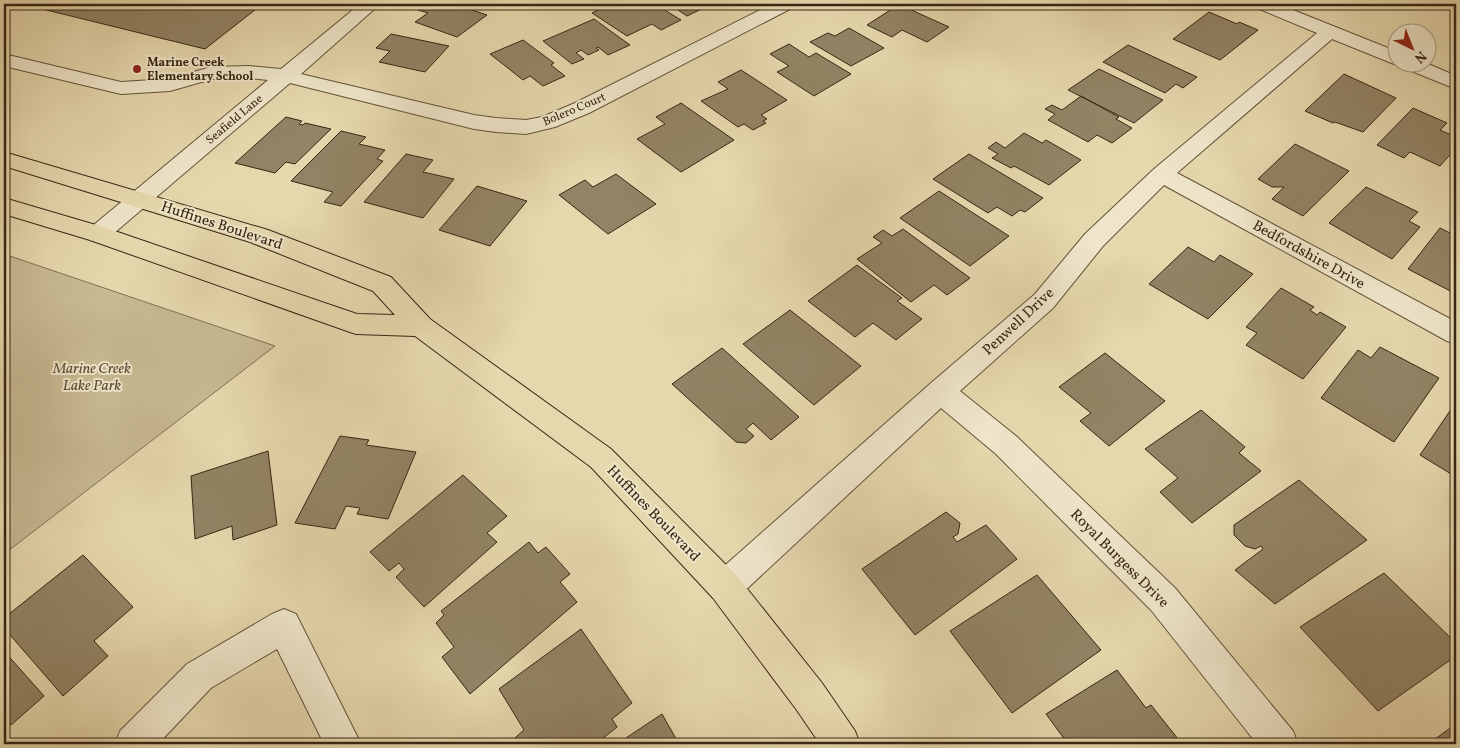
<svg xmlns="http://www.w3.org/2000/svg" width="1460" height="748" viewBox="0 0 1460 748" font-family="Vollkorn,serif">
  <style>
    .green { fill: #c8ba93; stroke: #807054 }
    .building { fill: #928364; stroke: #372614 }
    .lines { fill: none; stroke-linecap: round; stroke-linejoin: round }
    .minor-casing { stroke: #63523a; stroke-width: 2 }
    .major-casing { stroke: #372614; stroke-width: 2 }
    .minor { fill: #efe6ca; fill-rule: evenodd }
    .major { fill: #e6d8ad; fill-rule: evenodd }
    .poi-dot { fill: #8f2418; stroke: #efe6ca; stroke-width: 2 }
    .labels { text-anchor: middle; stroke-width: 4; stroke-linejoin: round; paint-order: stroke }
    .far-poi-label { font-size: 12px; font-weight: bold; fill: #372614; stroke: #efe6ca; text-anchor: start }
    .far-street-label { font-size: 12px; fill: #372614; stroke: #efe6ca }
    .street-label { font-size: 15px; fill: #372614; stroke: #efe6ca }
    .park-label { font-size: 15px; font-style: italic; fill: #5b4b34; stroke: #efe6ca }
  </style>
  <rect width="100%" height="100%" fill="#e6d8ad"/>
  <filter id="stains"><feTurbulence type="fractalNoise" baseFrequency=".004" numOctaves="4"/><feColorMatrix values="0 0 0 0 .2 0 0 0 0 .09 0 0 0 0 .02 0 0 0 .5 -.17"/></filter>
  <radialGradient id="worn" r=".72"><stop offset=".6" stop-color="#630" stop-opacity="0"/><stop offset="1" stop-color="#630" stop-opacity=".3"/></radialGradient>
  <!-- green -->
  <path class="green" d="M4 254 275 346 4 554Z"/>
  <!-- building -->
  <path class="building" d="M22 4H249L260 6 205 49Z
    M427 4H454L487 15 457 37 415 22 428 13 418 10Z
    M609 4H655L681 20 661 30 652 24 627 36 592 13Z
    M669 4H708L710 5 687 16Z
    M895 7 903 10 907 8 949 27 927 42 902 30 892 37 867 25Z
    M1209 12 1237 24 1239 22 1258 30 1220 60 1173 39Z
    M594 19 630 45 608 55 598 47 596 48 599 50 588 55 581 50 576 53 584 59 572 64 543 41Z
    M849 28 884 48 851 66 810 42 828 33 835 36Z
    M391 34 449 46 425 72 379 62 390 51 376 48Z
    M523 40 554 63 551 65 565 76 543 86 530 76 523 80 490 54Z
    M789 44 809 57 816 53 851 74 814 96 777 72 789 66 770 54Z
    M1128 45 1197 77 1183 88 1176 84 1165 93 1103 62Z
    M1099 69 1163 100 1134 123 1068 90Z
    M741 70 787 100 761 115 767 119 763 121 766 123 753 130 744 124 738 127 701 101 728 89 718 82Z
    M1344 74 1396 98 1363 132 1335 122 1333 123 1305 111Z
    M1081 96 1119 117 1116 119 1132 128 1112 143 1097 135 1088 142 1048 120 1055 114 1045 109 1052 105 1062 110Z
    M681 103 734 140 681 172 637 139 665 124 656 117Z
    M1413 108 1447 123 1440 130 1456 137V148L1440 166 1410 152 1404 158 1377 145Z
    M286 117 302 121 299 124 303 125 305 123 331 129 295 164 286 162 275 173 235 163Z
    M341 131 366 137 359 144 385 150 377 159 383 161 341 206 324 202 333 192 291 181Z
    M1024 133 1042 143 1046 140 1081 160 1049 185 1014 166 1011 168 992 158 998 154 988 148 996 142 1005 148Z
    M1295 144 1349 171 1303 216 1272 199 1284 187H1272L1258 179Z
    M406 154 433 160 423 172 454 179 423 218 364 202Z
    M969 154 1043 198 1025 212 1020 210 1012 216 997 207 988 213 933 179Z
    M616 174 656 204 608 234 559 195 585 180 593 187Z
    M477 186 527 201 490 246 439 230Z
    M1366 187 1418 212 1409 221 1420 227 1392 259 1329 223Z
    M939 191 1009 236 970 266 900 218Z
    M1440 228 1456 236V294L1408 269Z
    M903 229 970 278 947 295 934 285 911 302 857 259 882 243 873 237 883 230 892 236Z
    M1188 247 1214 262 1220 255 1253 274 1208 319 1149 284Z
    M857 265 902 298 897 301 922 319 896 340 873 323 855 337 808 301Z
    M1281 288 1314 307 1310 310 1317 315 1320 312 1346 327 1303 379 1246 345 1257 333 1246 327Z
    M790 310 861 366 814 405 743 344Z
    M1380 347 1439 378 1394 442 1321 398 1358 350 1371 358Z
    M722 348 799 417 771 440 753 423 746 429 754 436 746 443 736 442 672 384Z
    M1105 353 1165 401 1109 446 1080 421 1091 413 1059 387Z
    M1456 402V477L1420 455Z
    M1201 410 1245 447 1239 453 1261 471 1192 523 1160 492 1178 478 1145 449Z
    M340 436 369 440 366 445 416 452 388 519 357 514 360 508 346 506 335 529 295 523Z
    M268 451 277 525 233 540 232 526 195 539 191 476Z
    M463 475 507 516 487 533 497 542 424 607 396 577 404 569 399 563 389 571 370 552Z
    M1299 480 1367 540 1275 604 1235 570 1263 549 1261 546 1255 549 1245 546 1234 535V525Z
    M946 512 960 523 958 534 953 537 957 542 986 525 1017 559 915 635 862 569Z
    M529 542 538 553 546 547 570 574 560 582 577 602 470 694 442 657 454 647 436 623 444 615 441 611Z
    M83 555 133 607 94 641 108 656 63 696 4 628V618Z
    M1384 573 1456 643V656L1378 711 1300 627Z
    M1037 575 1101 650 1012 713 950 631Z
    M581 629 632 703 612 719 617 727 596 744H508L524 730 499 689Z
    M4 651 44 696 11 725 9 722 4 726Z
    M1117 670 1146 708 1151 705 1182 744H1068L1046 714Z
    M662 714 679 744H617Z
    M1456 724V744H1428Z"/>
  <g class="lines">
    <!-- minor casing -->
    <g class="minor-casing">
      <path id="minor" d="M360 4H380L301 74 474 115 496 118 526 120 542 117 575 103 772 4H795L792 8 589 113 555 127 526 134 496 132 474 129 290 83 106 240 98 242 90 240 86 234 90 228 268 80 249 78 212 79 170 91 121 94 4 66V54L121 82 169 79 211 67 249 66 281 69Z
        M1254 4H1278L1398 52V62H1424L1456 76V89L1332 39 1177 173 1456 322V344L1447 341 1164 185 1103 246 1053 308 960 391 1016 436 1175 588 1293 731 1298 744H1257L1151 610 996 454 941 408 737 598 725 603 713 598 709 587 713 576 931 383 1035 294 1085 234 1154 169 1317 33 1257 8Z
        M284 609 296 614 361 744H324L277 649 211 688 158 744H115L120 731 187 664 272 614Z"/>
    </g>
    <!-- major casing -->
    <g class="major-casing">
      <path id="major" d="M4 152 268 230 391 277 430 319 611 449 737 576 822 683 855 731 860 744H820L796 709 713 598 591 467 415 336 356 334 347 331 90 240 4 214V198L106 228 357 314 395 315 373 291 250 242 4 166Z"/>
    </g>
    <!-- minor -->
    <use href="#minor" class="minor"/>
    <!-- major -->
    <use href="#major" class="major"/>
  </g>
  <!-- markers -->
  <circle class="poi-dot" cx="137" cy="69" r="5"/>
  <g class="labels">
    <!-- far-poi labels -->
    <g class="far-poi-label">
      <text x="147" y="66">Marine Creek<tspan x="147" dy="14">Elementary School</tspan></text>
    </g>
    <!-- far-street labels -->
    <g class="far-street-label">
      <text transform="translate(574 109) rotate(-23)" y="4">Bolero Court</text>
      <text transform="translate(234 119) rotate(-40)" y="4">Seafield Lane</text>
    </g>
    <!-- street labels -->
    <g class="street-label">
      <text transform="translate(222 225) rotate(18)" y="5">Huffines Boulevard</text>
      <text transform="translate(1309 254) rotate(29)" y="5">Bedfordshire Drive</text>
      <text transform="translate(1018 321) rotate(-43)" y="5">Penwell Drive</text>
      <text transform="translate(654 513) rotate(46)" y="5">Huffines Boulevard</text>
      <text transform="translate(1120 558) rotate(45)" y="5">Royal Burgess Drive</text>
    </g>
    <!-- park labels -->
    <g class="park-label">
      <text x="92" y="373">Marine Creek<tspan x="92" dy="17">Lake Park</tspan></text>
    </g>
  </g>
  <!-- margin -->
  <rect width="1460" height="748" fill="none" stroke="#e6d8ad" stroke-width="20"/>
  <rect x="5" y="5" width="1450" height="738" fill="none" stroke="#372614" stroke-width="2.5"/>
  <rect x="10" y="10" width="1440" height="728" fill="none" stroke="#372614"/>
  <!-- north arrow -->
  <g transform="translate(1412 48) rotate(137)"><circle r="24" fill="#efe6ca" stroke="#a59981"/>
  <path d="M0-4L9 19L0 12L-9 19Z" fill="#8f2418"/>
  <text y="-8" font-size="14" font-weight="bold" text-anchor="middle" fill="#372614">N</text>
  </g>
  <rect width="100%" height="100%" filter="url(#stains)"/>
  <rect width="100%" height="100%" fill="url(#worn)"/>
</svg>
